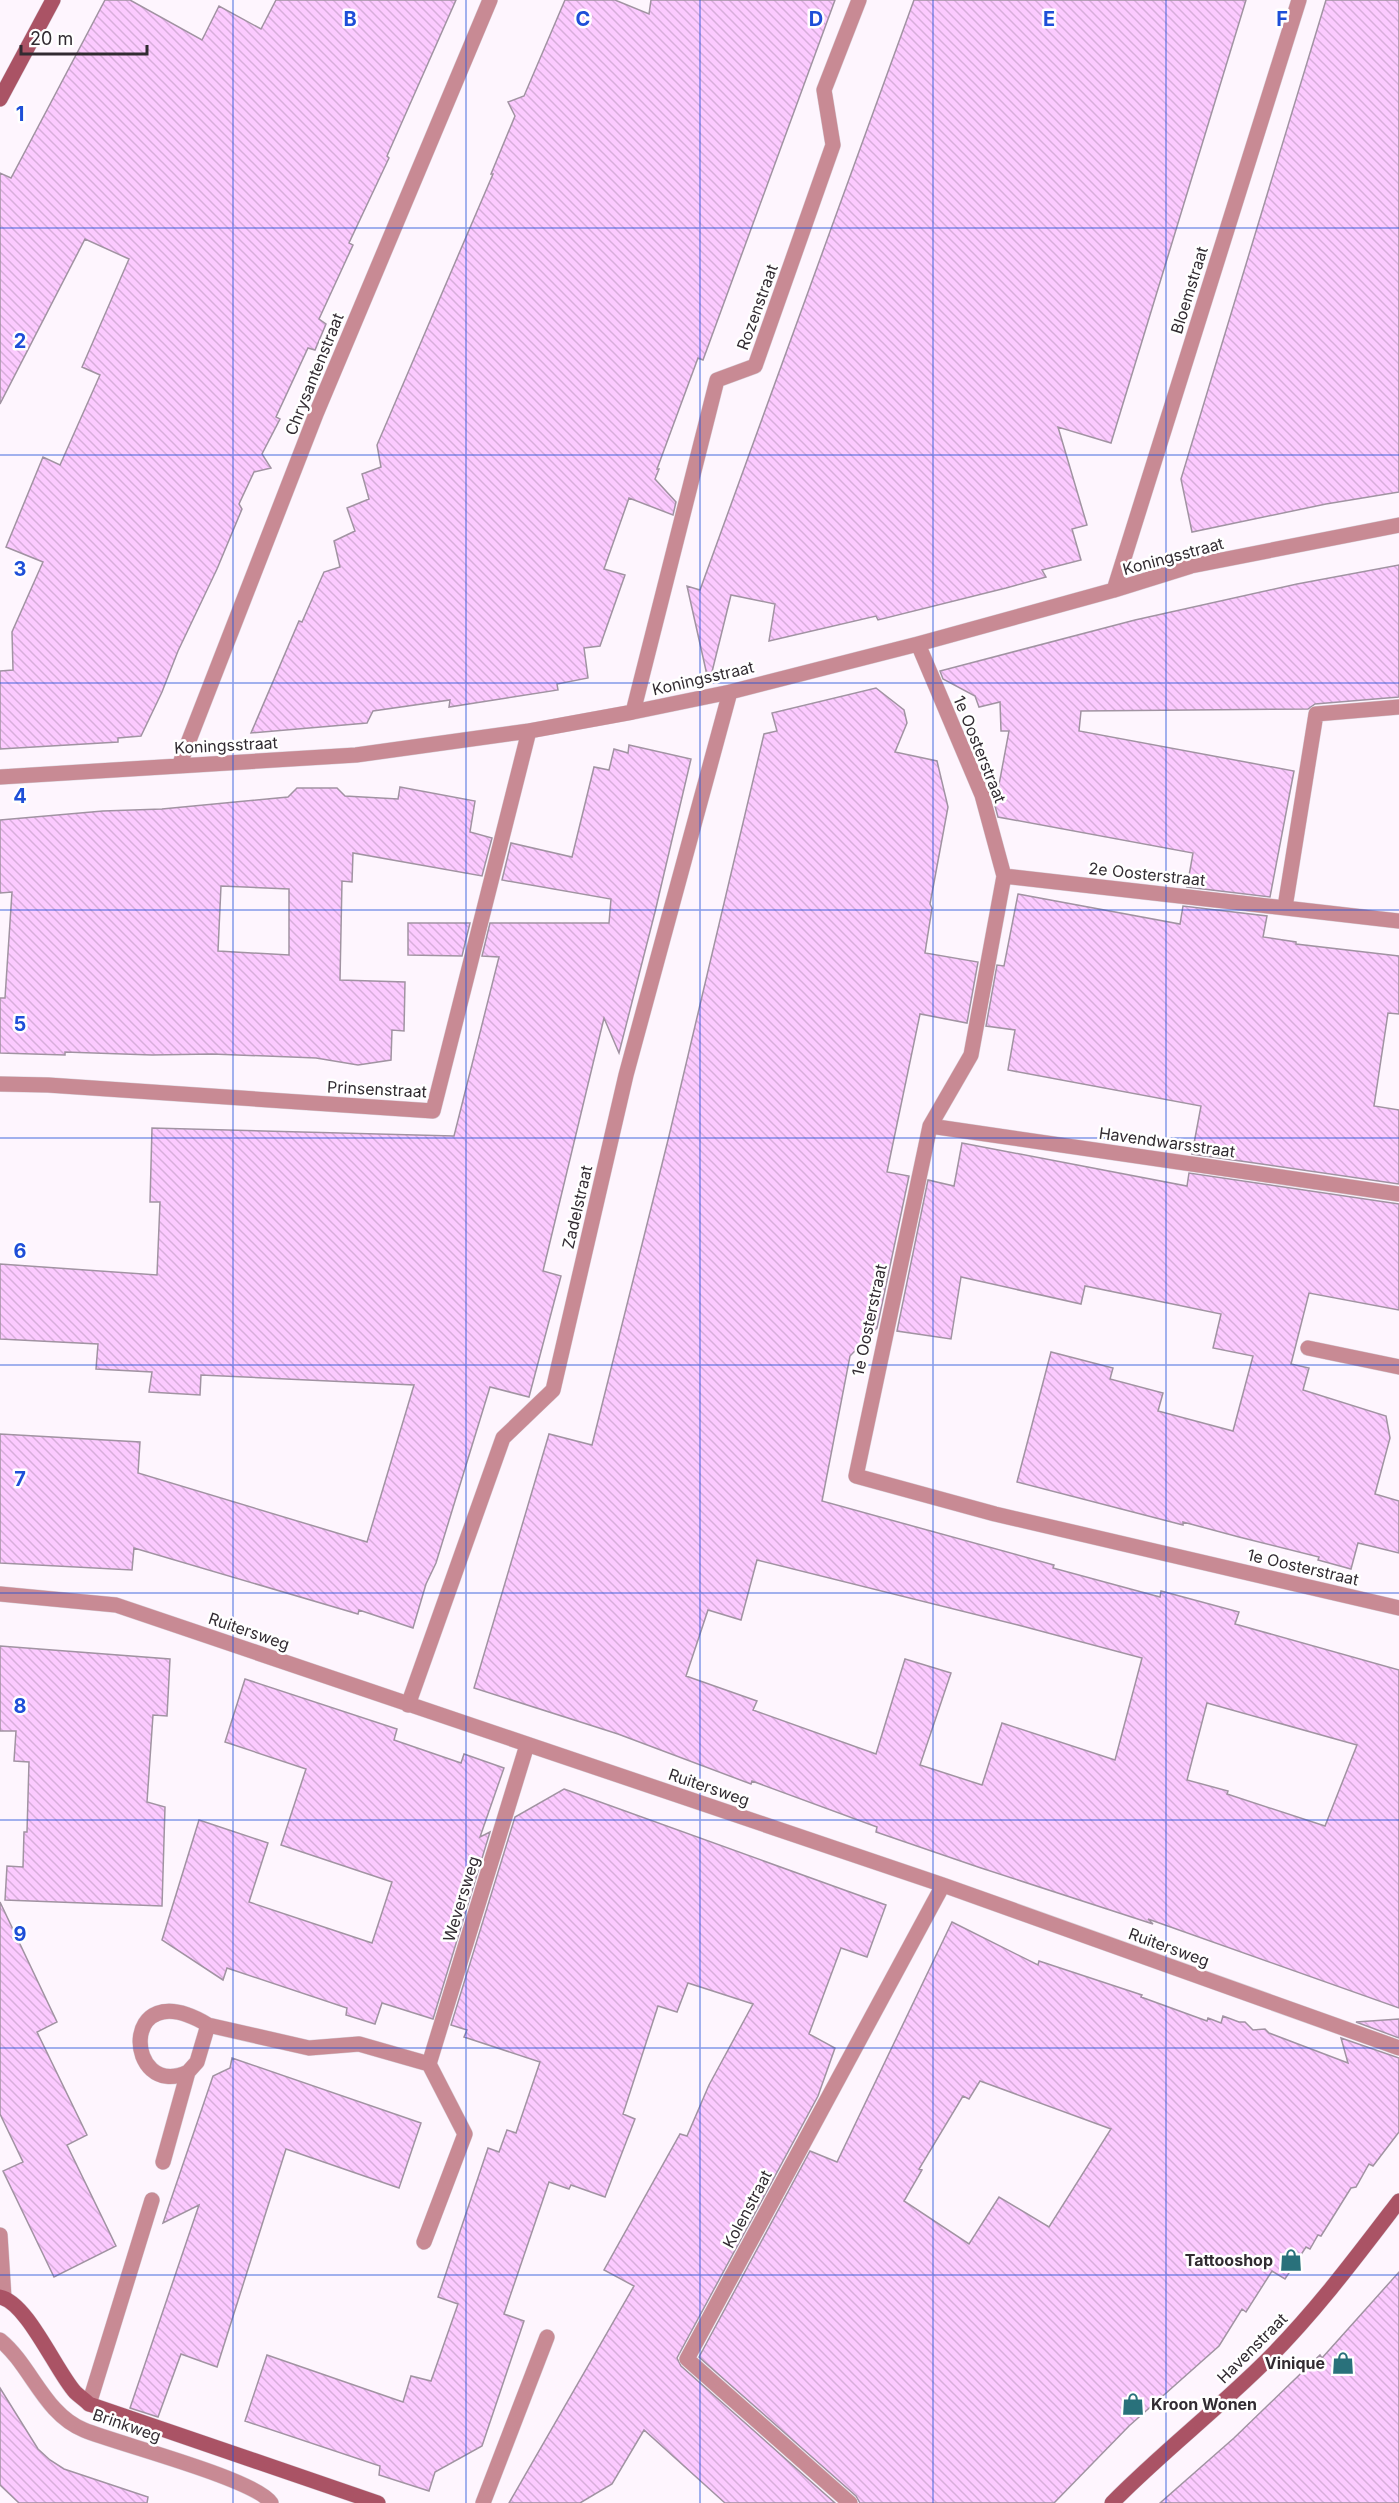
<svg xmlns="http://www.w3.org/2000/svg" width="1399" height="2503" viewBox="0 0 1399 2503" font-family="Inter,sans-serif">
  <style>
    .building { fill: url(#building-back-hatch); stroke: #a193a2; stroke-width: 1.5; fill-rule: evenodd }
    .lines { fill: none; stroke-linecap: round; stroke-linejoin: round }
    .lane-casing { stroke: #d9d1d9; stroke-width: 16 }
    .street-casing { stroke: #d9d1d9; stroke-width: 16 }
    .secondary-casing { stroke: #d9d1d9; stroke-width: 16 }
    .lane { stroke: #c88a94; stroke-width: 15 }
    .street { stroke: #c88a94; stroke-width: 15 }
    .secondary { stroke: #aa5365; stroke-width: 15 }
    .grid { fill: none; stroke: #1d4ed8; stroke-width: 1.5; stroke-opacity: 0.55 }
    .labels { text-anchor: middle; stroke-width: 5; stroke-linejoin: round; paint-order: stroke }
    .street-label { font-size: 16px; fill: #312b31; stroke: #fff }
    .poi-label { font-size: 16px; font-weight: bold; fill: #312b31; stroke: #fff; text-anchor: end }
    .grid-label { font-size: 20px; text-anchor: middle; font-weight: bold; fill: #1d4ed8; stroke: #fff; stroke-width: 5; stroke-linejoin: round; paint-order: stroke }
  </style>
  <defs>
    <pattern id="building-back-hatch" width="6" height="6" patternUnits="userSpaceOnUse" patternTransform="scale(1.5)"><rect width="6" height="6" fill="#fccaff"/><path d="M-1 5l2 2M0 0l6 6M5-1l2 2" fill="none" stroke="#d8aedb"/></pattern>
  </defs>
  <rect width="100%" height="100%" fill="#fef5fe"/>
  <!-- building -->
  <path class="building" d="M105 0H130L202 40 219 6 261 29 276 0H456L387 156 389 158 349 243 353 245 319 319 326 324 315 350 308 348 276 417 280 419 262 454 271 468 254 472 239 504 242 509 217 569 178 651 162 692 141 736 118 738V742L0 749V671L13 670 12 632 43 562 6 547 43 457 60 465 100 375 82 367 129 259 85 239 0 404V173L11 178Z
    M565 0H615L649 14 651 0H835L703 360 698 358 657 469H659L655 479 676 502 673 515 629 498 604 569 625 575 600 646 584 648 588 678 557 684 558 690 449 707 450 700 373 711 367 723 251 733 299 621 302 622 324 572 340 567 334 541 355 531 347 508 369 499 362 474 381 467 377 445 493 174H491L515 116 508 102 524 96Z
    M914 0H1246L1111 443 1058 427 1087 525 1072 529 1081 560 1042 570 1046 577 1006 588 878 620 876 616 769 641 775 604 731 595 709 684 687 586 700 590Z
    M1326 0H1399V492L1326 504 1192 532 1181 479Z
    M1399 565V697L1315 704 1308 709 1081 711 1079 731 1294 771 1270 897 1187 887 1193 853 998 817 995 806 1009 731H1001L1000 702 979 707 975 696 943 679 940 671 1135 620 1297 584Z
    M876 688 904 710 907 723 895 752 937 761 948 807 930 904 932 908 925 953 978 962 967 1023 920 1014 887 1172 909 1176 877 1328 850 1356 822 1501 1054 1565 1053 1568 1160 1597 1161 1591 1239 1612 1235 1624 1399 1670V2008L1148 1919 1153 1924 978 1867 876 1832 877 1827 752 1781 751 1784 618 1734 474 1688 549 1434 592 1445 669 1136 764 734 777 731 772 713ZM757 1560 1018 1625 1142 1658 1115 1760 1002 1723 982 1785 920 1765 951 1673 905 1659 876 1754 753 1710 757 1701 686 1676 708 1610 741 1620ZM1207 1703 1357 1745 1325 1826 1227 1794 1228 1791 1187 1780Z
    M629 745 691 759 655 912 619 1053 604 1018 543 1271 561 1276 529 1397 490 1387 436 1563 426 1584 413 1628 359 1610 358 1614 134 1548 132 1570 0 1563V1434L140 1442 138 1473 367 1542 414 1385 201 1375 200 1395 149 1392 152 1372 96 1369 98 1344 0 1339V1264L157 1275 160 1202H150L152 1128 454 1136 499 957 482 956 490 923H609L611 899 502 880 511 843 572 857 594 767 609 770 614 749 628 753Z
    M400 787 475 801 470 832 492 838 482 876 353 853 352 882 342 881 340 980 405 982 404 1031 392 1030 391 1060 358 1065 316 1058 212 1054 152 1055 65 1052V1055L0 1053V998H5L12 892 0 893V820L103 811 162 809 288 797 297 788H337L345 796 398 799ZM221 886 289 889V955L218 951Z
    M1018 894 1180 924 1183 906 1267 916 1263 937 1296 942V944L1399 956V1014L1388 1013 1374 1106 1399 1110V1184L1192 1154 1201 1106 1008 1070 1015 1030 986 1026 997 965 1004 966Z
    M408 923H470L462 956 408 955Z
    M962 1143 1187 1186 1189 1173 1399 1204V1310L1309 1293 1291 1364 1309 1368 1303 1390 1386 1416 1390 1438 1375 1494 1399 1501V1553L1358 1543 1351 1569 1318 1560 1319 1557 1239 1537 1183 1522V1525L1017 1482 1051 1352 1113 1368 1110 1379 1163 1393 1158 1411 1233 1431 1253 1356 1213 1348 1221 1314 1085 1286 1081 1304 961 1277 951 1339 897 1331 928 1180 954 1186Z
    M0 1646 170 1659 167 1716 153 1715 147 1802 165 1807 162 1906 5 1900 7 1866 23 1867 24 1832H27L29 1762 14 1761 16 1731H0Z
    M245 1679 397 1729 394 1740 461 1763 464 1754 504 1768 480 1837 490 1832 433 2019 382 2003 375 2024 346 2015 347 2008 227 1968 223 1980 162 1940 199 1820 268 1843 249 1902 372 1943 392 1882 281 1845 306 1769 225 1742Z
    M564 1789 886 1905 867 1957 841 1948 809 2034 835 2048 818 2096 677 2358 681 2366 835 2503H725L644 2430 612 2484 580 2503H509L634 2286 604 2270 680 2134 687 2136 709 2085 753 2004 688 1983 677 2012 658 2006 623 2114 635 2119 605 2197 571 2185 569 2189 549 2182 504 2314 524 2321 482 2446 435 2472 429 2491 379 2475 380 2466 245 2421 267 2355 403 2402 411 2376 431 2381 458 2304 438 2297 488 2148 499 2152 507 2130 516 2133 540 2062 464 2037 467 2030 451 2025 515 1817Z
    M0 1902 57 2022 37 2032 87 2135 67 2145 116 2246 54 2277 3 2171 23 2162 0 2114Z
    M952 1922 1038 1965 1039 1961 1142 1995 1141 1997 1207 2021 1208 2018 1221 2023 1223 2016 1239 2022H1245L1253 2030 1265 2029 1269 2033 1348 2063 1341 2038 1399 2058V2132L1373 2166 1369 2164 1356 2187 1351 2188 1321 2236 1318 2235 1310 2249 1306 2247 1285 2279 1272 2271 1246 2312 1242 2309 1219 2346 1129 2426 1054 2503H860L856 2496 699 2357 810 2151 837 2162ZM980 2081 1111 2129 1049 2227 999 2197 969 2244 904 2201 922 2170 919 2169 963 2096 969 2099Z
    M1399 2019V2038L1356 2022Z
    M232 2058 421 2123 399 2188 286 2149 217 2367 181 2354 158 2417 130 2408 199 2205 163 2223 213 2076 230 2068Z
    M1399 2272V2503H1160L1234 2438 1320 2355 1322 2358Z
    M0 2388 38 2449 50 2460 64 2469 148 2497 147 2503H19L0 2485Z"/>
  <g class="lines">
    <!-- lane casing -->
    <g class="lane-casing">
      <path id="lane" d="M0 2340C31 2365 44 2414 84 2430 118 2444 256 2479 271 2503"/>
    </g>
    <!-- street casing -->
    <g class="street-casing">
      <path id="street" d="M1114 590 1299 0
        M918 644 982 795 1004 876 971 1055 930 1126 856 1476 995 1514 1399 1608
        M633 712 717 380 755 366 833 145 824 90 859 0
        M179 766 316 414 490 0
        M0 777 356 755 529 731 633 712 730 692 918 644 1114 590 1191 566 1399 525
        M1004 876 1399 921
        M1285 907 1316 714 1399 707
        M0 1084 48 1085 433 1111 529 731
        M930 1126 1399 1194
        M1308 1348 1399 1367
        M0 1594 116 1605 943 1885 1399 2048
        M408 1705 503 1438 553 1390 626 1075 730 692
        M208 2025 309 2048 359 2044 429 2064
        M163 2162 188 2072 197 2062 208 2025C117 1970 125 2102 188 2072
        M0 2235 4 2298
        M424 2242 465 2134 429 2064 527 1745
        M89 2404 152 2200
        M483 2503 547 2337
        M850 2503 687 2359 943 1885"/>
    </g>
    <!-- secondary casing -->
    <g class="secondary-casing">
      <path id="secondary" d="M0 99 53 0
        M0 2297C27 2302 56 2371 75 2392 79 2396 85 2400 89 2404L378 2503
        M1112 2503C1161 2453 1217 2410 1267 2360 1316 2311 1357 2256 1399 2201"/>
    </g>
    <!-- lane -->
    <use href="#lane" class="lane"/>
    <!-- street -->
    <use href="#street" class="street"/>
    <!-- secondary -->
    <use href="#secondary" class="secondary"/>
  </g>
  <!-- grid -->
  <path class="grid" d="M233 0V2503M466 0V2503M700 0V2503M933 0V2503M1166 0V2503M0 228H1399M0 455H1399M0 683H1399M0 910H1399M0 1138H1399M0 1365H1399M0 1593H1399M0 1820H1399M0 2048H1399M0 2275H1399"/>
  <!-- icons -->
  <defs>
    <g id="shop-bare" transform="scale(1.8)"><path d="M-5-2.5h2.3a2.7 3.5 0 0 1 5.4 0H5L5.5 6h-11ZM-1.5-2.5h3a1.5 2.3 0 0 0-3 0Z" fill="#29717b" stroke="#fff" stroke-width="2.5" paint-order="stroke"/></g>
  </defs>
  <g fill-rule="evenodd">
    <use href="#shop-bare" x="1291" y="2260"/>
    <use href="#shop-bare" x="1343" y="2363"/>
    <use href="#shop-bare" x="1133" y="2404"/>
  </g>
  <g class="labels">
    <!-- street labels -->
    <g class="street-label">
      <text transform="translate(1189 290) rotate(-73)" y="6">Bloemstraat</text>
      <text transform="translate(757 307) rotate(-70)" y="6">Rozenstraat</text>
      <text transform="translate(314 374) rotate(-68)" y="6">Chrysantenstraat</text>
      <text transform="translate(1173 556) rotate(-15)" y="6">Koningsstraat</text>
      <text transform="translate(703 678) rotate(-13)" y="6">Koningsstraat</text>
      <text transform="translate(226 745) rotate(-3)" y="6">Koningsstraat</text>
      <text transform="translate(980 749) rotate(68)" y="6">1e Oosterstraat</text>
      <text transform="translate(1147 874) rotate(6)" y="6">2e Oosterstraat</text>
      <text transform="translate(377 1089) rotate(3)" y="6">Prinsenstraat</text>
      <text transform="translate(1167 1142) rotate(8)" y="6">Havendwarsstraat</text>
      <text transform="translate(577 1207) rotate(-77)" y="6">Zadelstraat</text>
      <text transform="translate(869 1320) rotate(-78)" y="6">1e Oosterstraat</text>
      <text transform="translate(1303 1567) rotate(13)" y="6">1e Oosterstraat</text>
      <text transform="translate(249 1631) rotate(19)" y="6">Ruitersweg</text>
      <text transform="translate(709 1787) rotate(19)" y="6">Ruitersweg</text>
      <text transform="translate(461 1899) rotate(-73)" y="6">Weversweg</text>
      <text transform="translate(1169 1947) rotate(20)" y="6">Ruitersweg</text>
      <text transform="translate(747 2209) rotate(-62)" y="6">Kolenstraat</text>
      <text transform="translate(1252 2348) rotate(-45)" y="6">Havenstraat</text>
      <text transform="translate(127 2425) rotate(19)" y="6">Brinkweg</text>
    </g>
    <!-- poi labels -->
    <g class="poi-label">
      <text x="1273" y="2266">Tattooshop</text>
      <text x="1325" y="2369">Vinique</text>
      <text x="1151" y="2410" text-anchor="start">Kroon Wonen</text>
    </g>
  </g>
  <g class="grid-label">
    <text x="350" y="26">B</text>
    <text x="583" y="26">C</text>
    <text x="816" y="26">D</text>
    <text x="1049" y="26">E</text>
    <text x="1282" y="26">F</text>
    <text x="20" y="121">1</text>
    <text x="20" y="348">2</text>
    <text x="20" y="576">3</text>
    <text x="20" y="803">4</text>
    <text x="20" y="1031">5</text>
    <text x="20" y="1258">6</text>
    <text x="20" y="1486">7</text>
    <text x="20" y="1713">8</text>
    <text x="20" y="1941">9</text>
  </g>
  <!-- scale -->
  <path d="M21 45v9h126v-9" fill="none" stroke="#312b31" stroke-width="3"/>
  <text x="30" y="45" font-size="18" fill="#312b31" stroke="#ffffff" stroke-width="4.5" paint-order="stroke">20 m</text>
</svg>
